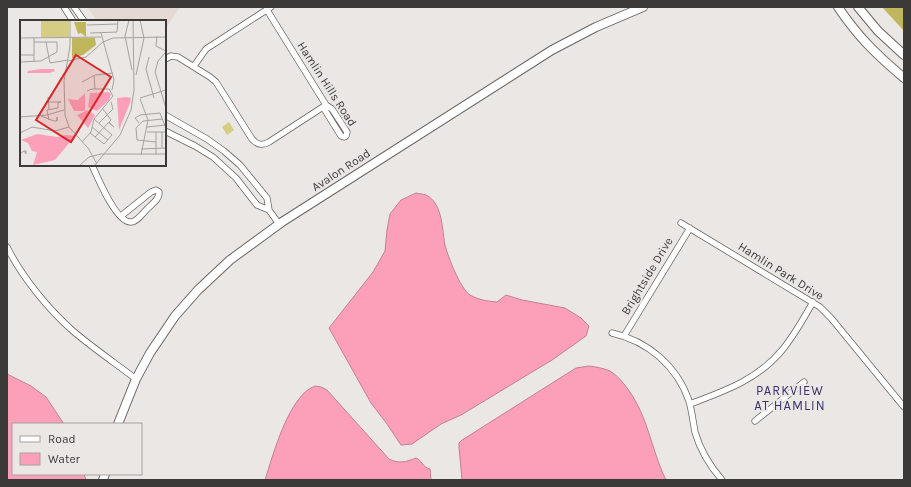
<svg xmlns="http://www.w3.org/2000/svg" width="911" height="487" viewBox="0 0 911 487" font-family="Karla,sans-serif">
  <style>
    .built { fill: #e5dad3 }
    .green { fill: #d5cd84 }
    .forest { fill: #c0b65b }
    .water { fill: #fca0b9; stroke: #c28193 }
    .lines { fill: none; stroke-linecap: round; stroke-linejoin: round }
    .street-casing { stroke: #686563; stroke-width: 7 }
    .secondary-casing { stroke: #686563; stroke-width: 10 }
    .street { stroke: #fff; stroke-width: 5.5 }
    .secondary { stroke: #fff; stroke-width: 8 }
    .labels { text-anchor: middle; stroke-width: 4; stroke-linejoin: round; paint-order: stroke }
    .street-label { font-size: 12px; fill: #3c3a39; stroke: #ebe7e5 }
    .neighbourhood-label { font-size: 13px; letter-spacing: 1px; fill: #39326e; stroke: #ebe7e5 }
    .inset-road { fill: none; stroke: #a5a2a0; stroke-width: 1 }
    .view { fill: #d62828; fill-opacity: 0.15; stroke: #d62828; stroke-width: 2 }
    .inset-edge { fill: none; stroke: #3c3a39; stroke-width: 2 }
  </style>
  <rect width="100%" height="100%" fill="#ebe7e5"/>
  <!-- built -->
  <path class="built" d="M87 7H180L165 30V21H97Z"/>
  <!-- green -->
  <path class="green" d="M229 122 234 130 227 135 222 127Z"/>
  <!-- forest -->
  <path class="forest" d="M882 7H904V31Z"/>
  <!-- water -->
  <path class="water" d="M416 193C420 194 425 194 428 196 443 206 442 230 445 245 448 257 460 288 470 295 479 300 487 301 497 302L506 295 522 300 565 308 581 318 589 326 586 336 552 360 461 415 441 424 412 444 401 445 387 424 371 403 329 328 373 272 385 251 387 230 390 214 401 200Z
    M589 366C596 367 603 368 610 371 615 374 620 379 624 384 648 413 650 447 666 480H462L459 447V443L462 440 576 368Z
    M7 374 31 386 46 397 64 424H13V474H84L86 480H7Z
    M315 386 321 387 327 390 389 459C399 464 406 462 416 458 422 460 422 467 430 469L431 480H265C273 455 289 395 315 386Z"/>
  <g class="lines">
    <!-- street casing -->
    <g class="street-casing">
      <path id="street" d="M64 7 73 21
        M74 7 84 21
        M267 10 326 105 332 109 347 132 346 136 344 137 341 136 323 107
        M165 59 171 56 178 57 210 77 216 82 252 139C257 145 262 146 269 142L326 105
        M194 66 206 49 271 7
        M165 115 207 139 224 151 240 165 267 198 269 210 279 224
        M165 131 195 146 213 157 236 178 257 205 269 210
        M92 165C97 176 116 223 131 222 137 222 143 213 147 209 152 204 160 199 159 192L156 190 151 192 121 216
        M681 223 820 307 831 318 904 407
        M7 247C22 277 48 309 73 331 93 348 115 363 136 379
        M612 333C648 341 677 366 689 401 692 411 693 422 695 432 700 450 710 466 722 480
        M624 336 690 228
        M690 404C725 391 759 379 783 349 795 334 804 318 813 302
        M755 421 804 382"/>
    </g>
    <!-- secondary casing -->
    <g class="secondary-casing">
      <path id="secondary" d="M838 7C858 37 877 55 904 78
        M858 7 878 31 904 55
        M118 424 136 379 150 353 175 316 198 290 230 260 282 222 552 50 596 27 643 7
        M103 480 105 474"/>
    </g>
    <!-- street -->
    <use href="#street" class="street"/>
    <!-- secondary -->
    <use href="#secondary" class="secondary"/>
  </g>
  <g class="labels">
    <!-- street labels -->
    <g class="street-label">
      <text transform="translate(327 84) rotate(57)" y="4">Hamlin Hills Road</text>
      <text transform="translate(341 170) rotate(-33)" y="4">Avalon Road</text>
      <text transform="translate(781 271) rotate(32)" y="4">Hamlin Park Drive</text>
      <text transform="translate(647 276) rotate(-59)" y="4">Brightside Drive</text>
    </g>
    <!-- neighbourhood labels -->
    <g class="neighbourhood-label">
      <text x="790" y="395">PARKVIEW<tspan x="790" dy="15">AT HAMLIN</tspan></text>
    </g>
  </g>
  <!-- overview -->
  <g transform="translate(20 20)">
    <rect width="146" height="146" fill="#ebe7e5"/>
    <path d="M21 0H49V17H21Z" fill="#d5cd84"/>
    <path d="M54 2H66V17L61 13 58 14ZM52 18H75L76 25 63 35 52 38Z" fill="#c0b65b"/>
    <path d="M20 49H34L35 51 30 53H7L8 51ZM88 72 91 74 89 80 77 91 68 87 70 73ZM65 73V91H54L48 79 58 80ZM106 77 111 78 110 83 99 110 97 78ZM68 90 75 95 68 108 57 95ZM17 114 37 117 46 115 55 116 35 140 13 145 17 132 12 131 8 123 1 120Z" fill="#fca0b9"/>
    <path class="inset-road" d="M50 0V26L44 61 45 95 49 107 68 128 77 144M109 0 105 16 112 50M67 5 98 4M70 13 97 12 98 0M81 13 94 60 92 70M137 16 136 26 146 31M0 18 81 17M14 18V41M26 22 30 43 48 40M146 32 138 41 135 52 146 88M0 35H14M129 37 126 49 134 78M48 41 66 37 83 22 93 18 146 17M0 42 21 41 37 32V22H14M116 55 124 18 120 0M74 56 75 69M62 62 75 55 93 53M28 77 29 89M120 78 146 70M120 79 128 100 121 135M28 82H41H38M21 96 34 101H37V97V101M0 97 27 95 44 90M29 100 27 90 38 88V82M79 103 93 89 91 82M89 103 94 107 89 102M119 103 115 98 120 95 140 93 145 106M72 107 88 120M127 107 146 105M127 112H146M136 112V135M142 112V128M0 113 12 107 35 111 49 107M70 113 84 124 92 115 74 99M75 117 91 100 83 89M62 122 71 112 74 99 93 76 89 69H72L67 71M136 122 117 120 116 108 123 101 143 99M121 129 146 128M0 134 4 131 6 134V131H4M59 146 69 137 81 134H146M74 146 100 115 111 90 114 70 113 0"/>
    <path class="view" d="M56 35 91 57 51 122 16 100Z"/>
    <rect width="146" height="146" class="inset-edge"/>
  </g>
  <!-- border -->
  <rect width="911" height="487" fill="none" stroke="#3c3a39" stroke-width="16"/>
  <!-- legend -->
  <rect x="12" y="423" width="130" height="52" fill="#ebe7e5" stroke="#a5a2a0"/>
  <rect x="20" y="436" width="20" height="6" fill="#ffffff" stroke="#a5a2a0"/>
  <text x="48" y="443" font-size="12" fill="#3c3a39">Road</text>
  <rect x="20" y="453" width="20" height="12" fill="#fca0b9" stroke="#a5a2a0"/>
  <text x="48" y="463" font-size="12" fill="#3c3a39">Water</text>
</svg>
